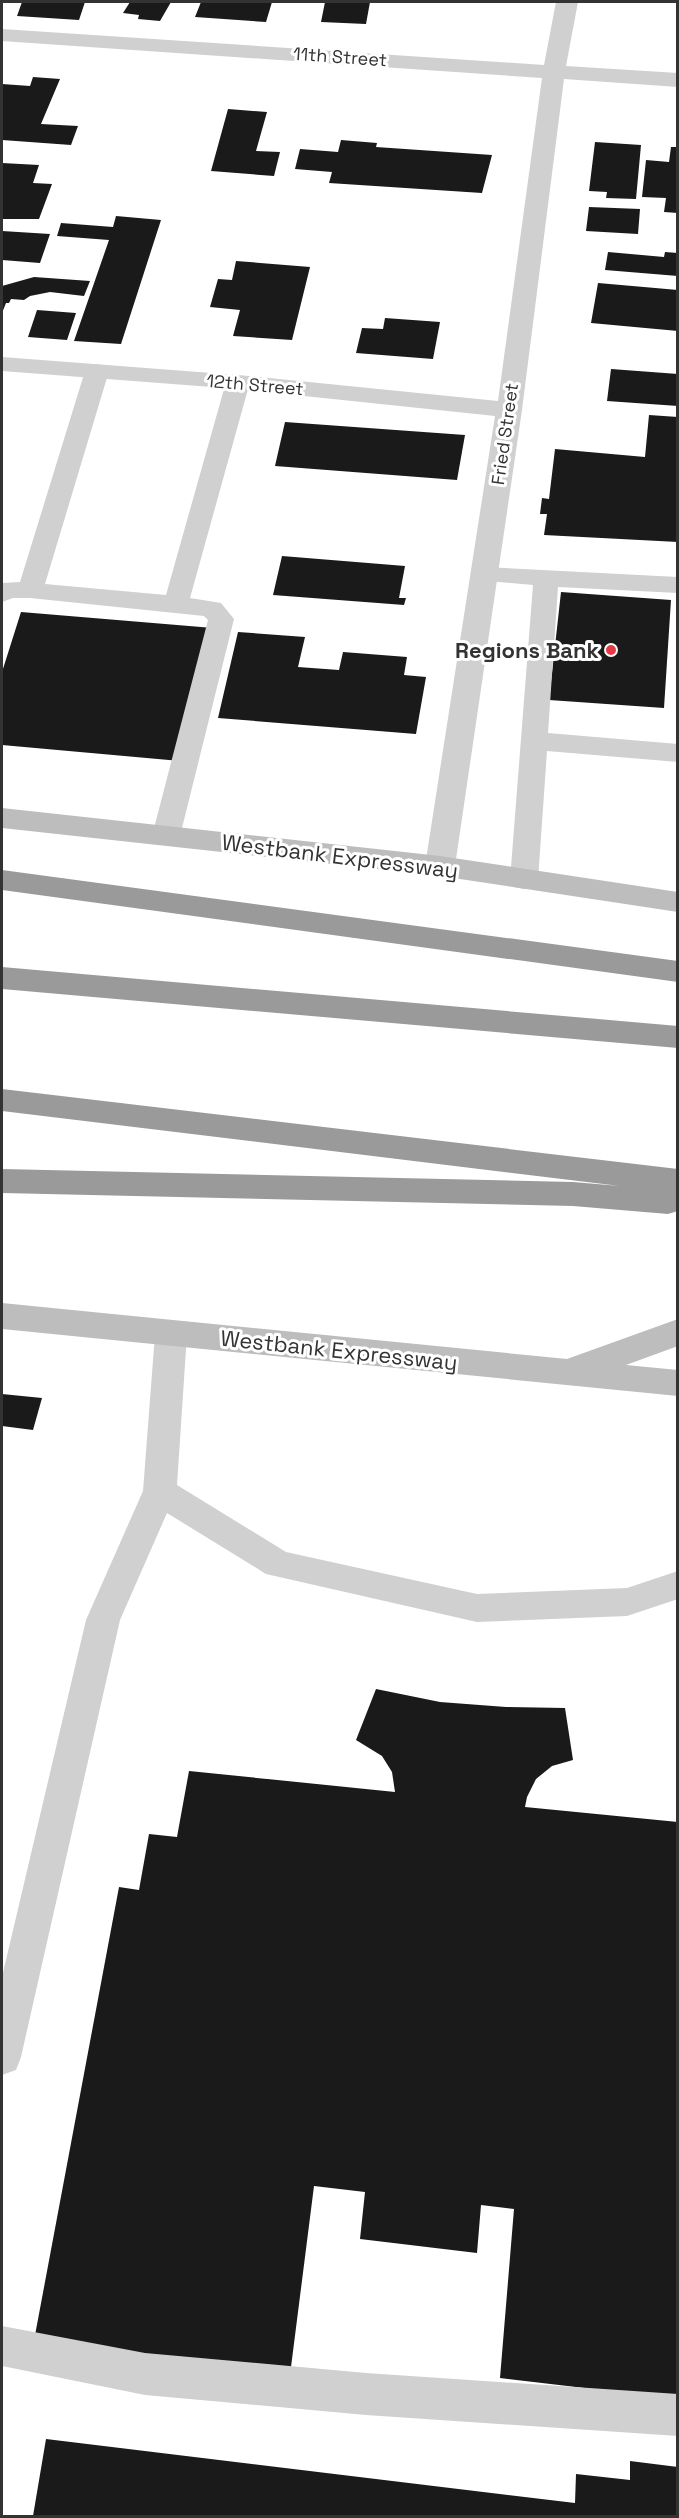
<svg xmlns="http://www.w3.org/2000/svg" width="679" height="2518" viewBox="0 0 679 2518" font-family="'Space Grotesk',sans-serif">
  <style>
    .building { fill: #1a1a1a }
    .lines { fill: none; stroke-linecap: round; stroke-linejoin: round }
    .lane { fill: #d0d0d0; fill-rule: evenodd }
    .street { fill: #d0d0d0; fill-rule: evenodd }
    .secondary { fill: #bdbdbd; fill-rule: evenodd }
    .highway { fill: #9a9a9a; fill-rule: evenodd }
    .poi-dot { fill: #e63946; stroke: #fff; stroke-width: 2 }
    .labels { text-anchor: middle; stroke-width: 6; stroke-linejoin: round; paint-order: stroke }
    .far-street-label { font-size: 18px; fill: #333; stroke: #fff }
    .poi-label { font-size: 22px; font-weight: bold; fill: #333; stroke: #fff; text-anchor: end }
    .street-label { font-size: 22px; fill: #333; stroke: #fff }
  </style>
  <rect width="100%" height="100%" fill="#fff"/>
  <!-- building -->
  <path class="building" d="M22 2H85L79 20 17 16Z
    M130 2H171L160 21 138 19 139 15 123 13Z
    M201 2H272L266 22 195 17Z
    M325 2H370L366 24 321 22Z
    M33 77 60 79 41 124 78 126 71 145 2 140V84L30 86Z
    M228 109 267 112 256 151 280 152 274 176 211 171Z
    M341 140 377 143 376 147 492 155 482 193 329 183 332 172 295 169 300 149 338 152Z
    M595 142 641 145 636 199 606 198 607 192 589 191Z
    M671 147H678V213L664 212 666 198 642 197 646 160 669 162Z
    M2 163 39 165 33 183 52 184 39 219H2Z
    M589 207 640 209 638 234 586 231Z
    M116 216 161 220 121 344 74 341 109 240 57 236 61 223 113 227Z
    M2 231 50 234 40 263 2 260Z
    M608 252 664 257 665 252 678 253V276L605 270Z
    M236 261 310 267 292 340 233 336 240 310 210 307 218 279 232 280Z
    M34 277 90 281 84 296 50 292 30 296 24 300 11 299 9 303H6L2 313V286Z
    M598 283 678 290V331L591 323Z
    M37 310 76 313 67 340 28 337Z
    M385 318 440 322 433 359 356 353 362 328 383 329Z
    M611 369 678 374V406L607 401Z
    M649 415 678 417V542L544 535 547 514H540L542 498 549 499 555 449 645 457Z
    M285 422 465 435 457 480 275 466Z
    M282 556 405 566 399 598H406L404 605 273 595Z
    M561 592 671 600 664 708 549 700Z
    M21 612 213 628 180 761 2 745V672Z
    M238 632 305 637 298 667 339 670 343 652 407 657 404 675 426 677 416 734 218 718Z
    M2 1394 42 1398 33 1430 2 1426Z
    M376 1689 440 1702 506 1707 565 1708 573 1760 552 1766 536 1779 527 1797 525 1807 678 1822V2399L500 2378 514 2209 481 2205 477 2253 360 2239 365 2192 314 2186 290 2375 33 2346 119 1887 139 1890 149 1834 177 1837 189 1771 395 1792 392 1772 382 1756 356 1740Z
    M46 2439 575 2503 576 2474 630 2480V2461L678 2467V2516H33Z"/>
  <g class="lines">
    <!-- lane -->
    <path class="lane" d="M97 364 105 366 109 371 45 584 166 595 226 382 230 377 238 375 246 377 250 382 190 598 221 603 234 619 180 836 176 843 166 845 156 843 152 836 208 620 204 616 30 598H13L2 602V583L20 582 85 371 89 366Z
      M484 567 678 577V593L558 587 548 733 678 744V762L547 751 538 880 534 887 524 889 514 887 510 880 533 585 475 580 471 575 475 570Z
      M171 1322 182 1325 187 1334 177 1485 286 1552 477 1594 627 1588 678 1571V1599L627 1616 477 1622 266 1574 167 1513 120 1620 21 2057 16 2070 2 2075V1977L86 1620 143 1491 155 1334 160 1325Z
      M2 2326 145 2353 366 2373 678 2394V2436L366 2415 145 2395 2 2366Z"/>
    <!-- street -->
    <path class="street" d="M556 2H578L566 66 678 73V87L564 79 522 410 455 866 450 873 440 876 430 873 425 866 495 416 238 389 2 371V357L238 375 498 401 542 78 2 41V29L544 65Z"/>
    <!-- secondary -->
    <path class="secondary" d="M2 808 440 856 678 892V912L440 876 2 828Z
      M2 1303 567 1359 678 1319V1346L626 1365 678 1370V1396L2 1329Z"/>
    <!-- highway -->
    <path class="highway" d="M2 870 678 961V982L2 890Z
      M2 967 678 1026V1048L2 989Z
      M2 1089 678 1169V1211L668 1214 573 1206 2 1193V1169L573 1182 620 1186 2 1111Z"/>
  </g>
  <!-- markers -->
  <circle class="poi-dot" cx="611" cy="650" r="6"/>
  <g class="labels">
    <!-- far-street labels -->
    <g class="far-street-label">
      <text transform="translate(340 57) rotate(4)" y="6">11th Street</text>
      <text transform="translate(255 385) rotate(5)" y="6">12th Street</text>
      <text transform="translate(505 434) rotate(-82)" y="6">Fried Street</text>
    </g>
    <!-- poi labels -->
    <g class="poi-label">
      <text x="599" y="658">Regions Bank</text>
    </g>
    <!-- street labels -->
    <g class="street-label">
      <text transform="translate(340 856) rotate(7)" y="8">Westbank Expressway</text>
      <text transform="translate(339 1350) rotate(6)" y="8">Westbank Expressway</text>
    </g>
  </g>
  <!-- border -->
  <rect width="679" height="2518" fill="none" stroke="#333333" stroke-width="6"/>
</svg>
